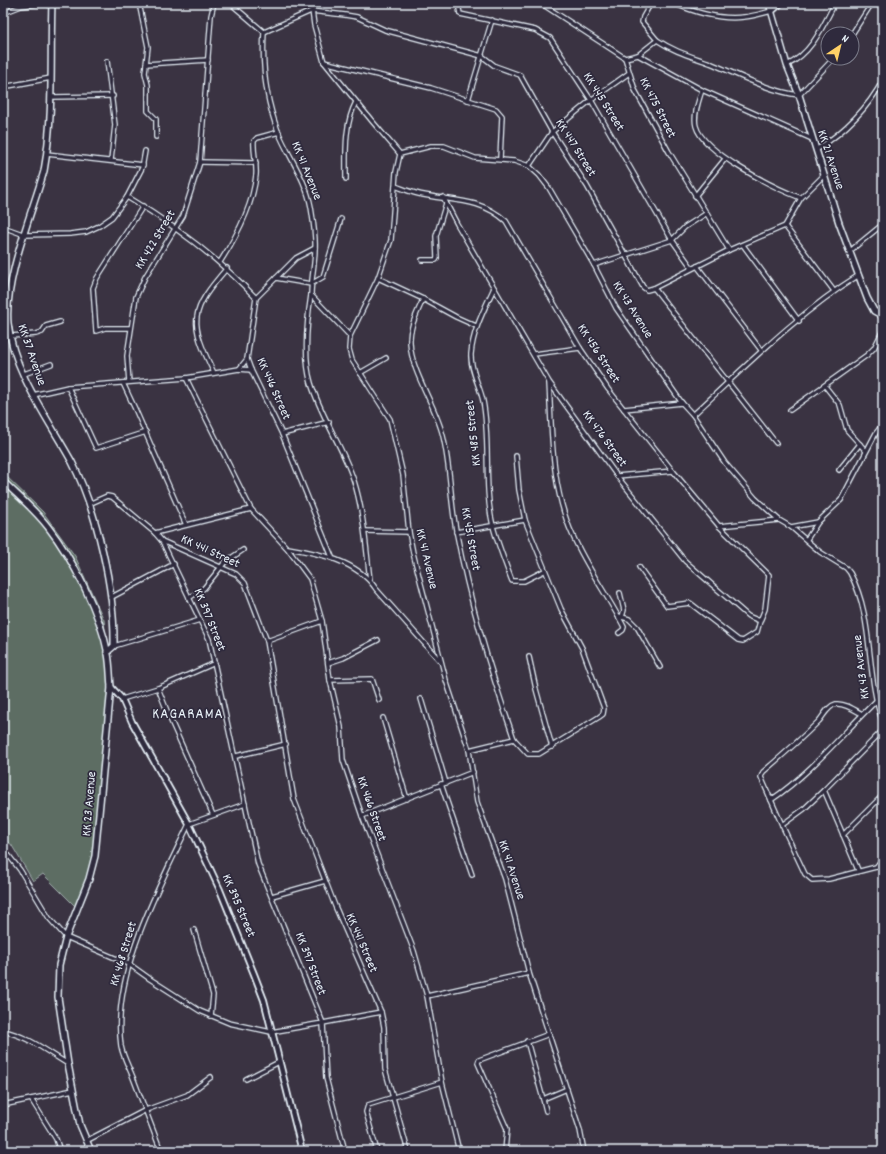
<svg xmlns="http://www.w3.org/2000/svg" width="886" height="1154" viewBox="0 0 886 1154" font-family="Dekko,sans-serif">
	<rect width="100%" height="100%" fill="#3a3342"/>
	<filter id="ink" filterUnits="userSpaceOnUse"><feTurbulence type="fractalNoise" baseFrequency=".025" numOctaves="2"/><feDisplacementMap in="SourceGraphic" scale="8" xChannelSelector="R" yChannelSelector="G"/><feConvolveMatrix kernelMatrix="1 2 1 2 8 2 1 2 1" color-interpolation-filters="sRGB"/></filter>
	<g filter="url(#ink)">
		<polygon fill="#5d6d64" stroke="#a2afae" points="3,473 43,512 75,556 104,620 110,686 93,860 76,907 43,874 33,881 11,844 3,840"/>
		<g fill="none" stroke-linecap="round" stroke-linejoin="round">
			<defs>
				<g id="minor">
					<polyline points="139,3 148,47 145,73 148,85 148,111 156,119 156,137"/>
					<path d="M 230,3 L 264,32 C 262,64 266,100 278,131 C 288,156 306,179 311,207 C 313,220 316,236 315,249 C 315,264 311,279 311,295 L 350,336 L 349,349 L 352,360 L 390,419 L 403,475 L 409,532 L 413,553 L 446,680 L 469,750 L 477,802 L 505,879 L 529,973 L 580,1130 L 584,1151"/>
					<polyline points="311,3 314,25 324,62 372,121 400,154"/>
					<polyline points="458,3 460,14 535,30 550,38 591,100 672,240 692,268"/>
					<path d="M 673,3 C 694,12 722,20 744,17 C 754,16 763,13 772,11"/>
					<polyline points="542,4 625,58 635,90 669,152 729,250"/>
					<polyline points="3,13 21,6 44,3"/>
					<polyline points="264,32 311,11 345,15 357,17 385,30 482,56 495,66 520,75 552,132 587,186 643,287 647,290 654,288 776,443"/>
					<polyline points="852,34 872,3"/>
					<path d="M 657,40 C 675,52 691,56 710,63 C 739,75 768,91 799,95 L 834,58"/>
					<polyline points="638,55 702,90 812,139"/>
					<polyline points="625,58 638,55 657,40 642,22 643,17 651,3"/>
					<polyline points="107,61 115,125 111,160"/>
					<polyline points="324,62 431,88 496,109 502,116 500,159"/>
					<polyline points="146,64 208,60"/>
					<path d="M 787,65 C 812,53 823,26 835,3"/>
					<polyline points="3,87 51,78"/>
					<path d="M 702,90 C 699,100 693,115 696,126 C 703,153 775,188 801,198"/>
					<polyline points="51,97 113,96"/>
					<polyline points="468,100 492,20"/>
					<path d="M 816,150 C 844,132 867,110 883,80"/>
					<polyline points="47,154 143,165"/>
					<polyline points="200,162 256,163"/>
					<polyline points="529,166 552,132 591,100 629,73"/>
					<path d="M 346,179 C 346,153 344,125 356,102"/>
					<path d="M 395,186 C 401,188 408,191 415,193 C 448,202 478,196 506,221 L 580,348 L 608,389 L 673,471 L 719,526 L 769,575 L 765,609 L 760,621 L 748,616 L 685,561 L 617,476 L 549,382 L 457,224 L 443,197"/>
					<polyline points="695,196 725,159"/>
					<polyline points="127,197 142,168 145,151"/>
					<polyline points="785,226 834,291"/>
					<path d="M 3,227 L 25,235 L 70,234 L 86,232 L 99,226 L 112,217 L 127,197 C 176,226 217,257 256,298"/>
					<polyline points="743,245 799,321"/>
					<polyline points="315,248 296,258 256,298 247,359 251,370 282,434 332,557"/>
					<polyline points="850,251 883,224"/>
					<polyline points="422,260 436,260 437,258 436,236 446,203"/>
					<path d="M 220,262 C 237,236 253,206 256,175 C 257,163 253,152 254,141 L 257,138 L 279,132"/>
					<polyline points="594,265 672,240 685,227 707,213"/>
					<polyline points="697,266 761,350"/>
					<polyline points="276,278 311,284 323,277 341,219"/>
					<polyline points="378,278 423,299 456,317 476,326"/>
					<path d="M 494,288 C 484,310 473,330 471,354 C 470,370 480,386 483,401 C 491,442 483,485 493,526 C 497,542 506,565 512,581 L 524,581 L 544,571"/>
					<polyline points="654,288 729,250 785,226 801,198 824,175"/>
					<path d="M 311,295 C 307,321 303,357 311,383 C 321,417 343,447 354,481 C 364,513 366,547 370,580"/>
					<path d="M 423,299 C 418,312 409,327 410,342 C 411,373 436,405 443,436 C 451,469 450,502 457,535 C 470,603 491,673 514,739 L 469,750"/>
					<polyline points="131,328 105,328 96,331 93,288 97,278 143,206"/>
					<polyline points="11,336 36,334 42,332 46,326 60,322"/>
					<path d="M 350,336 L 378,278 L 391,240 L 396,172 L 400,154 L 431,146 L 444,146 L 475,158 L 514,161 L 529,166 L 539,175 L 549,188 L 594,265 L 616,308 L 682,403 L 693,415 L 725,463 L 755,498 L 779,520 L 791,527 L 820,552 L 846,568 L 850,573 C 875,620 865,674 883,723"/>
					<polyline points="534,354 580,348"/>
					<polyline points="239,369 247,359"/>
					<path d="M 214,373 C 189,321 189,312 227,268"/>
					<polyline points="360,373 386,358"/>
					<polyline points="24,374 51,364"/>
					<polyline points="186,378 251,509 287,548 310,579 322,621 330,680 341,727 343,760 362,816 414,951 427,996 442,1082 368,1105 366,1112 377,1151"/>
					<polyline points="129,382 127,356 136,297 145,277 183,216 200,162 211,16 214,3"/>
					<polyline points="123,383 136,411 186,525"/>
					<path d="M 549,383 C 552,434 551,488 573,536 C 587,568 608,596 624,627 L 623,630 L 619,633"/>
					<polyline points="825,386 840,405 847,430 866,451"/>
					<polyline points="68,387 96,448 146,432"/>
					<polyline points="33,395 68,387 186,378 239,369 251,370"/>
					<polyline points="624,409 682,403"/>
					<polyline points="790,410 867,355 874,348 883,330"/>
					<path d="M 693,415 C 746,366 798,313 859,275"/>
					<polyline points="282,434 329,422"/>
					<polyline points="839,470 860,444"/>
					<polyline points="617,476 673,471"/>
					<polyline points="89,504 107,496 112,497 155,533 162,541 236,574 245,583 267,641 294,799 335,906 381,1012 384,1027 385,1069 408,1151"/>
					<polyline points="719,526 779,520"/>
					<polyline points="791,527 818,522"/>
					<polyline points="365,531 409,532"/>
					<polyline points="456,532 525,520"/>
					<polyline points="155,533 251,509"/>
					<polyline points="807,539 818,522 841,500 876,433 883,424"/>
					<path d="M 288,548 C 318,553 358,561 376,589 L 441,662"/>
					<polyline points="639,567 667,606 690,603 738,640 743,641 757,632 760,621"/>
					<polyline points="620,593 624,610 622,617"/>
					<polyline points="110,598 174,564"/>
					<polyline points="189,598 204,588 225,562 243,550"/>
					<polyline points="618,616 629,619 637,627 660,667"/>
					<polyline points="267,641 322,621"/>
					<polyline points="114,646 200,620"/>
					<polyline points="529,657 536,689 552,747"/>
					<polyline points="328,663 343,658 378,640"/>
					<polyline points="330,680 372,679 379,700"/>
					<polyline points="158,688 171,721 213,815"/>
					<polyline points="122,699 158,688 215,663"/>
					<polyline points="421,699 446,783"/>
					<path d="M 862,714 C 855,710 845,703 836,704 C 828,706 824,715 819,721 C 801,739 783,755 763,772 L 761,777 L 771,800 C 811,773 842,734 876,701"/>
					<polyline points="383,718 407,799"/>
					<polyline points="514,739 528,754 539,754 599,717 603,714 604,708 582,648 561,609 525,520 519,490 516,456"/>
					<polyline points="236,756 286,744"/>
					<polyline points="441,784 472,875"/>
					<polyline points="824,790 804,809 782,825 805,874 812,880 829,879 876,867 883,858"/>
					<polyline points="771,800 782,825"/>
					<polyline points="362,816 473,772"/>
					<polyline points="843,835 883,795"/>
					<polyline points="3,848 20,870 49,918 66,937 129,964 150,979 200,1011 229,1023 271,1032 323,1023 258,864 209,639 162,541"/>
					<polyline points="858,870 824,790 883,730"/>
					<polyline points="272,896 325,881"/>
					<polyline points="194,930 213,995 211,1016"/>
					<polyline points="427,996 529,973"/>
					<path d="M 3,1031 C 28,1036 46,1051 68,1064"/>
					<polyline points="527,1041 543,1099"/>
					<polyline points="246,1079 279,1062"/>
					<polyline points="442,1082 459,1151"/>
					<polyline points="31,1099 56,1139 60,1151"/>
					<polyline points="3,1105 73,1090"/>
					<polyline points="546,1111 543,1099 567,1089"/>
					<polyline points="86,1141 146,1110 187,1095 211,1077"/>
					<path d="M 161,1151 C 152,1127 143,1104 134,1080 C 130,1069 123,1057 121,1046 C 111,975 159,887 189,824 L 245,804"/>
					<polyline points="345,1151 326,1078 323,1023 381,1012"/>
					<polyline points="505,1151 507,1129 478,1063 479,1060 549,1034"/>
				</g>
				<g id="tertiary">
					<polyline points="772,11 781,3"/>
					<polyline points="111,687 122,699 132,722 189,824 220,890 254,974 264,1000 302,1151"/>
				</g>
				<g id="secondary">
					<path d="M 52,3 C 50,59 54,115 44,171 C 32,213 4,280 8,323 C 13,372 49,420 72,462 C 97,511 115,591 114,646 L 107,652"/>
					<polyline points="769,3 787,65 799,95 839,223 867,298 874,311 883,316"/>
					<path d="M 3,481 C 18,496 35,510 48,527 C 73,559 100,613 108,654 C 110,664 110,676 111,687 L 95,856 L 89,879 L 66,937 L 59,965 L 58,997 L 68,1064 L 80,1125 L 91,1151"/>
				</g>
			</defs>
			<use href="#minor" stroke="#e8f1f8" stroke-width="6"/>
			<use href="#tertiary" stroke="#e8f1f8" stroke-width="8"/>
			<use href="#secondary" stroke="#e8f1f8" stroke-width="8"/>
			<use href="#minor" stroke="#2f2a3d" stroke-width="3.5"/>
			<use href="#tertiary" stroke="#2f2a3d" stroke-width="4.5"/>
			<use href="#secondary" stroke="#2f2a3d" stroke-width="5"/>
		</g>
	</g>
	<g text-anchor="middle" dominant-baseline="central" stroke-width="3.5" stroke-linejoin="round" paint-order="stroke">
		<g font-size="13" fill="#e8f1f8" stroke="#2f2a3d">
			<text transform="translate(603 102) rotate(58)">KK 445 Street</text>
			<text transform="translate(657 108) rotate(63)">KK 475 Street</text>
			<text transform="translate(575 148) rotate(58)">KK 447 Street</text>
			<text transform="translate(830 160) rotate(72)">KK 21 Avenue</text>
			<text transform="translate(306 171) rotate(68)">KK 41 Avenue</text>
			<text transform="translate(156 240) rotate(-59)">KK 422 Street</text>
			<text transform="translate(632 310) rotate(58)">KK 43 Avenue</text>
			<text transform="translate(598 354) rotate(57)">KK 456 Street</text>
			<text transform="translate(31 355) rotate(71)">KK 37 Avenue</text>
			<text transform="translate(273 389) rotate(66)">KK 446 Street</text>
			<text transform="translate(474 433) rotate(-96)">KK 485 Street</text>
			<text transform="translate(604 439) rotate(54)">KK 476 Street</text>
			<text transform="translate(470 539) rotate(80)">KK 451 Street</text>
			<text transform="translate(210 552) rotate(25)">KK 441 Street</text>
			<text transform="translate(426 559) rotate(77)">KK 41 Avenue</text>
			<text transform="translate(209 620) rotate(68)">KK 397 Street</text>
			<text transform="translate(862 667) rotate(-97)">KK 43 Avenue</text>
			<text transform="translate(90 804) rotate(-85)">KK 23 Avenue</text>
			<text transform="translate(371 809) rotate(71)">KK 466 Street</text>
			<text transform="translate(511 870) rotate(72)">KK 41 Avenue</text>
			<text transform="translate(238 906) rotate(67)">KK 395 Street</text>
			<text transform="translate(361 943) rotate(67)">KK 441 Street</text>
			<text transform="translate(124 954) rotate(-73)">KK 468 Street</text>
			<text transform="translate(310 964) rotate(69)">KK 397 Street</text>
		</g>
		<g font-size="15" letter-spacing="1" fill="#e8f1f8" stroke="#2f2a3d">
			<text x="188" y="715">KAGARAMA</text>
		</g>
	</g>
	<rect width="886" height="1154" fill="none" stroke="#2f2a3d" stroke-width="16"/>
	<rect x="8" y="8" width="870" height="1138" fill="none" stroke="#e8f1f8" stroke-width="1.5" filter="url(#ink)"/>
	<g transform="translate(840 46) rotate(35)"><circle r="19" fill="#2f2a3d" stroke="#797a88"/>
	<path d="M0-3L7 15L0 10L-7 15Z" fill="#ffd166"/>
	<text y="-6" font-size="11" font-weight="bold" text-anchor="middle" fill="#e8f1f8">N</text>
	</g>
</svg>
